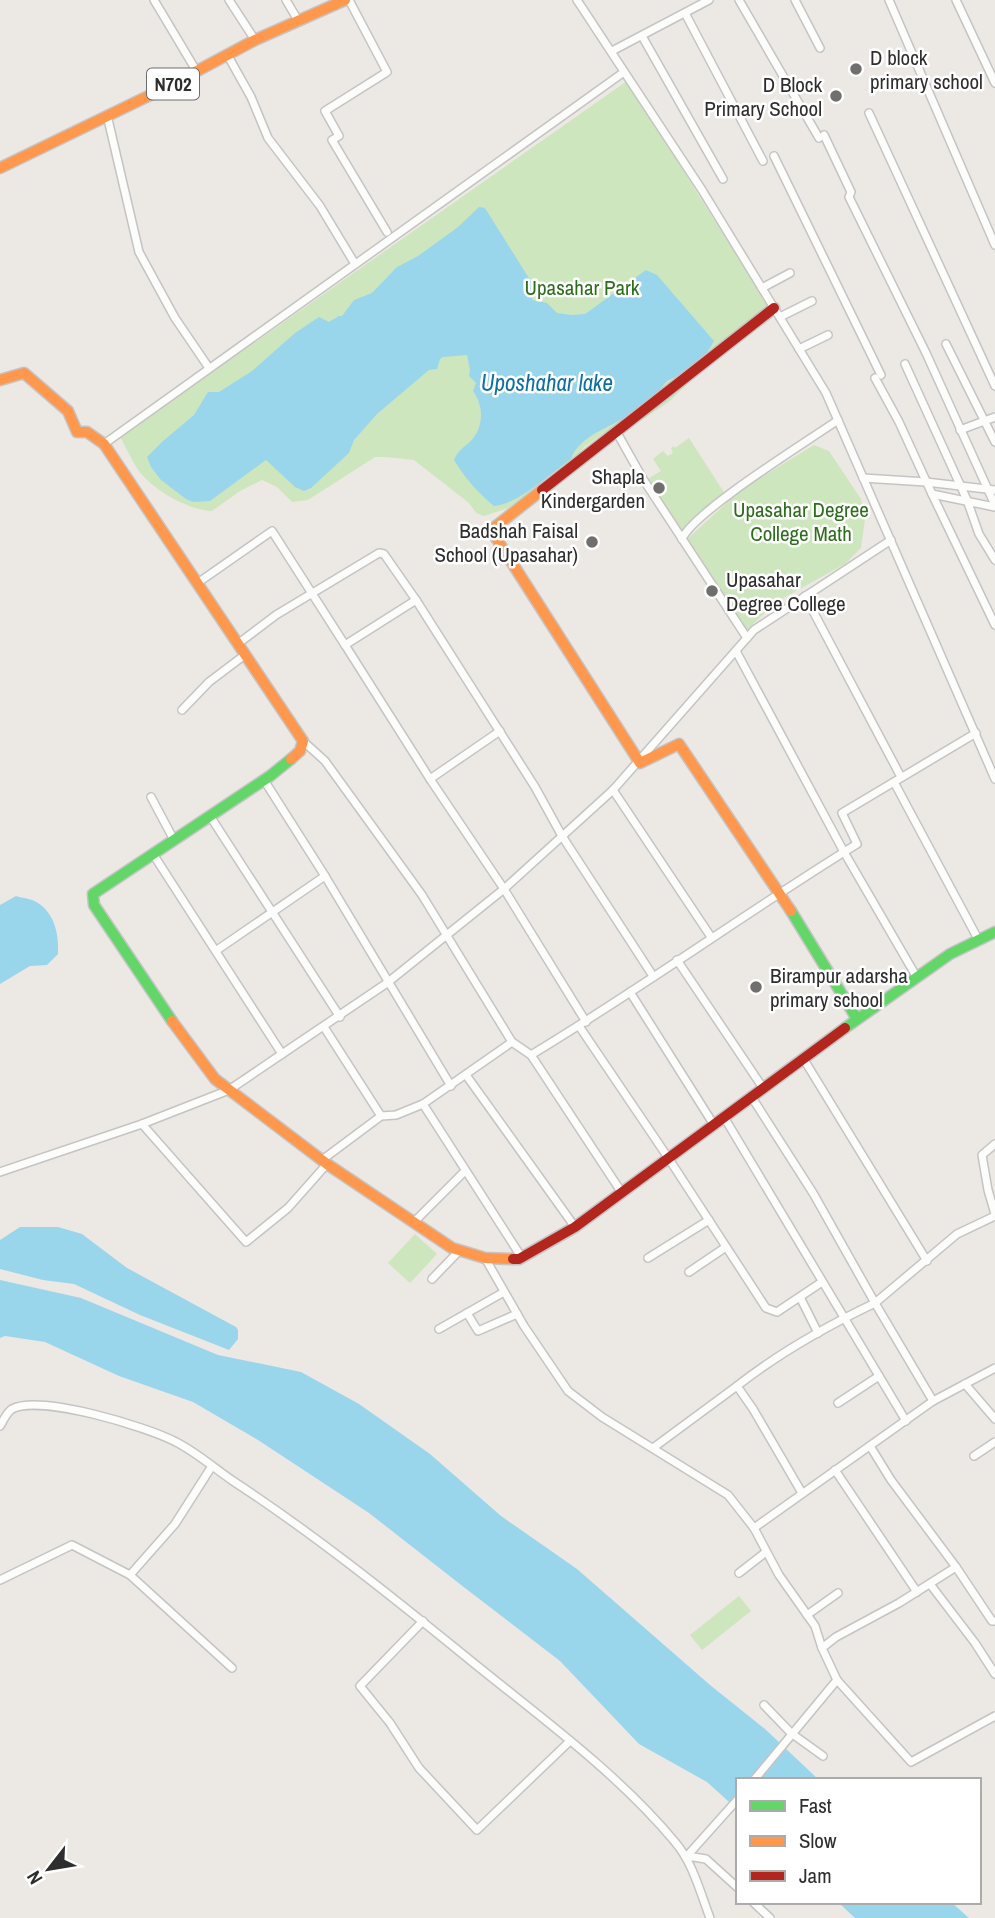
<svg xmlns="http://www.w3.org/2000/svg" width="995" height="1918" viewBox="0 0 995 1918" font-family="'Archivo Narrow',sans-serif">
	<rect width="100%" height="100%" fill="#ece8e4"/>
	<g fill="#cee6be">
		<path d="M 627,81 L 772,312 L 698,373 L 670,401 L 639,422 L 604,433 L 584,447 L 574,460 L 546,478 L 537,489 L 508,508 L 484,516 L 476,513 L 469,503 L 414,460 L 385,457 L 375,457 L 308,500 L 292,502 L 277,487 L 262,480 L 240,491 L 212,511 C 189,510 159,493 143,476 C 134,466 127,449 120,437 Z"/>
		<polygon points="689,438 725,494 681,531 646,480 661,471 653,459 663,451 668,456 673,453 671,448 674,446 675,448"/>
		<polygon points="814,445 829,451 861,499 865,519 861,548 845,564 776,602 746,631 686,540 742,489"/>
		<polygon points="415,1234 437,1254 410,1283 388,1263"/>
		<polygon points="739,1596 751,1611 702,1650 690,1635"/>
	</g>
	<g fill="#99d6ec">
		<path d="M 479,207 L 485,208 L 537,291 L 533,295 L 532,300 L 547,303 L 557,313 L 572,315 L 585,314 L 646,270 L 657,275 L 714,341 C 706,355 699,367 682,371 C 678,379 671,377 665,383 C 655,397 643,406 628,416 C 610,427 579,436 571,459 C 551,473 519,504 494,506 C 478,493 465,478 454,460 C 459,447 470,445 476,434 C 484,420 482,403 473,391 L 476,383 L 469,376 L 470,370 L 467,355 L 443,357 L 440,359 L 437,369 L 429,370 L 377,414 L 354,440 L 349,453 L 311,488 L 304,491 L 295,487 L 266,460 L 210,501 L 193,502 L 186,499 L 161,480 L 151,467 L 147,457 L 163,441 L 194,415 L 208,392 L 219,392 L 252,371 L 295,333 L 319,317 L 329,322 L 339,316 L 342,316 L 354,300 L 372,293 L 397,267 L 418,256 L 458,227 Z"/>
		<path d="M 16,896 C 22,898 33,899 38,903 C 55,914 59,935 58,954 L 47,965 L 30,966 L 0,984 L 0,905 Z"/>
		<polygon points="20,1227 58,1227 82,1234 127,1268 236,1327 238,1330 238,1339 229,1350 140,1315 74,1284 43,1280 0,1269 0,1240"/>
		<polygon points="0,1280 81,1298 218,1355 301,1372 359,1404 430,1454 501,1516 577,1569 710,1685 765,1729 819,1780 738,1780 738,1810 707,1782 639,1744 560,1661 465,1588 369,1513 258,1440 193,1402 119,1376 45,1342 5,1336 0,1338"/>
		<polygon points="838,1902 951,1902 969,1918 855,1918"/>
	</g>
	<g fill="none" stroke-linecap="round" stroke-linejoin="round">
		<defs>
			<g id="street">
				<polyline points="154,0 197,72"/>
				<polyline points="229,0 255,40"/>
				<polyline points="286,0 299,22"/>
				<polyline points="349,0 387,72 325,111 339,136 332,140 387,232"/>
				<polyline points="577,0 702,190 826,393 995,779"/>
				<polyline points="739,0 819,138"/>
				<polyline points="795,0 820,48"/>
				<polyline points="889,0 995,245"/>
				<polyline points="956,0 995,83"/>
				<polyline points="685,13 763,161"/>
				<polyline points="642,36 723,179"/>
				<polyline points="612,51 709,0"/>
				<polyline points="228,56 251,97 268,138 320,206 355,264"/>
				<polyline points="869,113 995,386"/>
				<polyline points="107,115 139,252 175,318 209,368"/>
				<polyline points="824,135 851,192 849,197 926,353 995,505"/>
				<polyline points="774,156 881,375"/>
				<polyline points="762,288 790,273"/>
				<polyline points="780,317 812,301"/>
				<polyline points="946,344 995,442"/>
				<polyline points="799,349 828,335"/>
				<polyline points="905,364 967,500 979,534 995,560"/>
				<polyline points="875,378 899,422 932,494 995,507"/>
				<polyline points="960,430 995,417"/>
				<polyline points="616,431 643,479 747,638"/>
				<polyline points="104,444 624,72"/>
				<polyline points="863,478 926,482 995,490"/>
				<polyline points="932,494 995,625"/>
				<path d="M 682,539 C 693,512 808,441 838,420"/>
				<polyline points="199,582 272,531 345,645"/>
				<polyline points="805,596 901,777"/>
				<polyline points="239,643 276,615 379,553 384,554 416,600"/>
				<polyline points="736,651 844,852 916,976"/>
				<polyline points="182,710 209,682 246,654"/>
				<polyline points="500,731 430,779 504,889 586,1022"/>
				<polyline points="303,741 325,761 422,895 512,1042"/>
				<polyline points="430,779 345,645 416,600 535,787 562,836 653,976"/>
				<polyline points="264,780 325,876 451,1086"/>
				<polyline points="894,782 978,939"/>
				<polyline points="613,790 711,937"/>
				<polyline points="151,797 174,840"/>
				<polyline points="210,816 340,1017"/>
				<polyline points="217,950 325,876"/>
				<polyline points="677,960 763,1088"/>
				<polyline points="630,992 714,1125"/>
				<polyline points="579,1026 669,1159 766,1308 777,1312 822,1282"/>
				<polyline points="324,1027 381,1116"/>
				<polyline points="282,1054 387,983 504,889 613,790 754,630 891,540"/>
				<polyline points="531,1055 622,1193"/>
				<polyline points="803,1058 927,1261"/>
				<polyline points="466,1075 575,1227"/>
				<polyline points="751,1096 813,1193 875,1303 957,1234 995,1216"/>
				<polyline points="423,1104 522,1258"/>
				<polyline points="724,1117 906,1421"/>
				<polyline points="142,1124 246,1242 288,1208 327,1164"/>
				<polyline points="995,1144 982,1155 988,1190 995,1214"/>
				<path d="M 322,1160 L 381,1116 L 396,1115 L 423,1104 L 512,1042 L 531,1055 C 642,988 747,912 857,844 L 842,813 L 976,733"/>
				<polyline points="0,1172 142,1124 229,1090 282,1054 153,854"/>
				<polyline points="414,1222 465,1171"/>
				<polyline points="485,1258 524,1326 568,1391 602,1417 728,1495 754,1528 779,1575 815,1626 822,1648"/>
				<polyline points="648,1258 709,1220"/>
				<polyline points="689,1272 726,1247"/>
				<polyline points="432,1279 460,1250"/>
				<polyline points="800,1297 818,1333"/>
				<polyline points="467,1313 478,1331 517,1314"/>
				<polyline points="439,1329 504,1292"/>
				<polyline points="965,1384 995,1419"/>
				<polyline points="838,1403 879,1376"/>
				<path d="M 0,1426 C 3,1421 7,1412 12,1409 C 40,1394 148,1427 176,1442 C 196,1452 214,1468 233,1481 C 314,1534 390,1595 465,1656 C 537,1715 615,1770 675,1842 C 693,1863 700,1892 710,1918"/>
				<polyline points="653,1448 737,1386"/>
				<polyline points="974,1456 995,1442"/>
				<polyline points="835,1470 917,1592"/>
				<path d="M 802,1493 L 753,1409 L 737,1386 C 779,1353 827,1326 875,1303 L 933,1401"/>
				<polyline points="754,1528 933,1401 995,1368"/>
				<polyline points="956,1567 992,1621 995,1621"/>
				<polyline points="739,1573 766,1552"/>
				<polyline points="130,1575 175,1524 212,1466"/>
				<polyline points="0,1580 72,1545 130,1575 232,1668"/>
				<polyline points="930,1584 975,1643 995,1674"/>
				<polyline points="807,1615 838,1593"/>
				<polyline points="423,1621 360,1686 390,1723 419,1768 477,1830 570,1741"/>
				<polyline points="837,1680 911,1762 995,1716"/>
				<polyline points="764,1705 791,1733 823,1756"/>
				<polyline points="754,1780 837,1680 822,1648 836,1637 899,1603 956,1567 891,1480 870,1446"/>
				<polyline points="687,1856 738,1799"/>
				<polyline points="687,1856 706,1859 738,1888"/>
				<polyline points="753,1902 770,1918"/>
			</g>
			<g id="fast">
				<polyline points="791,911 857,1019"/>
				<polyline points="172,1021 94,905 93,894 270,776 291,759"/>
				<polyline points="845,1028 950,954 995,932"/>
			</g>
			<g id="slow">
				<polyline points="0,168 169,86 255,40 345,0"/>
				<polyline points="0,380 24,373 68,411 77,432 87,432 104,444 303,741 300,751 291,759"/>
				<polyline points="542,490 491,530 640,763 679,744 791,911"/>
				<polyline points="172,1021 215,1079 327,1164 452,1248 485,1258 513,1259"/>
			</g>
			<g id="jam">
				<polyline points="542,490 774,308"/>
				<polyline points="513,1259 519,1259 575,1227 845,1028"/>
			</g>
		</defs>
		<use href="#street" stroke="#c5c4c5" stroke-width="10"/>
		<use href="#fast" stroke="#c5c4c5" stroke-width="13"/>
		<use href="#slow" stroke="#c5c4c5" stroke-width="13"/>
		<use href="#jam" stroke="#c5c4c5" stroke-width="13"/>
		<use href="#street" stroke="#fcfcfb" stroke-width="7"/>
		<use href="#fast" stroke="#63d668" stroke-width="10"/>
		<use href="#slow" stroke="#ff974d" stroke-width="10"/>
		<use href="#jam" stroke="#b3261e" stroke-width="10"/>
	</g>
	<g fill="#706f6e" stroke="#fff" stroke-width="2.5">
		<circle cx="856" cy="69" r="7"/>
		<circle cx="836" cy="96" r="7"/>
		<circle cx="659" cy="488" r="7"/>
		<circle cx="592" cy="542" r="7"/>
		<circle cx="712" cy="591" r="7"/>
		<circle cx="756" cy="987" r="7"/>
	</g>
	<g text-anchor="middle" dominant-baseline="central" stroke-width="5" stroke-linejoin="round" paint-order="stroke">
		<rect fill="#fff" stroke="#6d6d6d" stroke-width="2" x="147" y="68.5" width="52" height="31" rx="5"/>
		<g font-size="19" font-weight="bold" fill="#2e2e2e">
			<text x="173" y="84">N702</text>
		</g>
		<g font-size="21" fill="#2e2e2e" stroke="#fff" text-anchor="start">
			<text x="870" y="57">D block<tspan x="870" dy="24">primary school</tspan></text>
			<text x="822" y="84" text-anchor="end">D Block<tspan x="822" dy="24">Primary School</tspan></text>
			<text x="645" y="476" text-anchor="end">Shapla<tspan x="645" dy="24">Kindergarden</tspan></text>
			<text x="578" y="530" text-anchor="end">Badshah Faisal<tspan x="578" dy="24">School (Upasahar)</tspan></text>
			<text x="726" y="579">Upasahar<tspan x="726" dy="24">Degree College</tspan></text>
			<text x="770" y="975">Birampur adarsha<tspan x="770" dy="24">primary school</tspan></text>
		</g>
		<g font-size="21" fill="#2c6e1b" stroke="#fff">
			<text x="582" y="287">Upasahar Park</text>
			<text x="801" y="509">Upasahar Degree<tspan x="801" dy="24">College Math</tspan></text>
		</g>
		<g font-size="23" font-style="italic" fill="#0d6fa3" stroke="#fff">
			<text x="547" y="382">Uposhahar lake</text>
		</g>
	</g>
	<rect x="736" y="1778" width="245" height="126" fill="#ffffff" stroke="#ababab" stroke-width="2"/>
	<rect x="750" y="1801" width="35" height="10" fill="#63d668" stroke="#ababab" stroke-width="2"/>
	<text x="799" y="1813" font-size="21" fill="#2e2e2e">Fast</text>
	<rect x="750" y="1836" width="35" height="10" fill="#ff974d" stroke="#ababab" stroke-width="2"/>
	<text x="799" y="1848" font-size="21" fill="#2e2e2e">Slow</text>
	<rect x="750" y="1871" width="35" height="10" fill="#b3261e" stroke="#ababab" stroke-width="2"/>
	<text x="799" y="1883" font-size="21" fill="#2e2e2e">Jam</text>
	<g transform="translate(49 1869) rotate(239)" stroke="#ffffff" stroke-width="5" paint-order="stroke">
	<path d="M0-5L12 26L0 18L-12 26Z" fill="#2e2e2e"/>
	<text y="-10" font-size="19" font-weight="bold" text-anchor="middle" fill="#2e2e2e">N</text>
	</g>
</svg>
